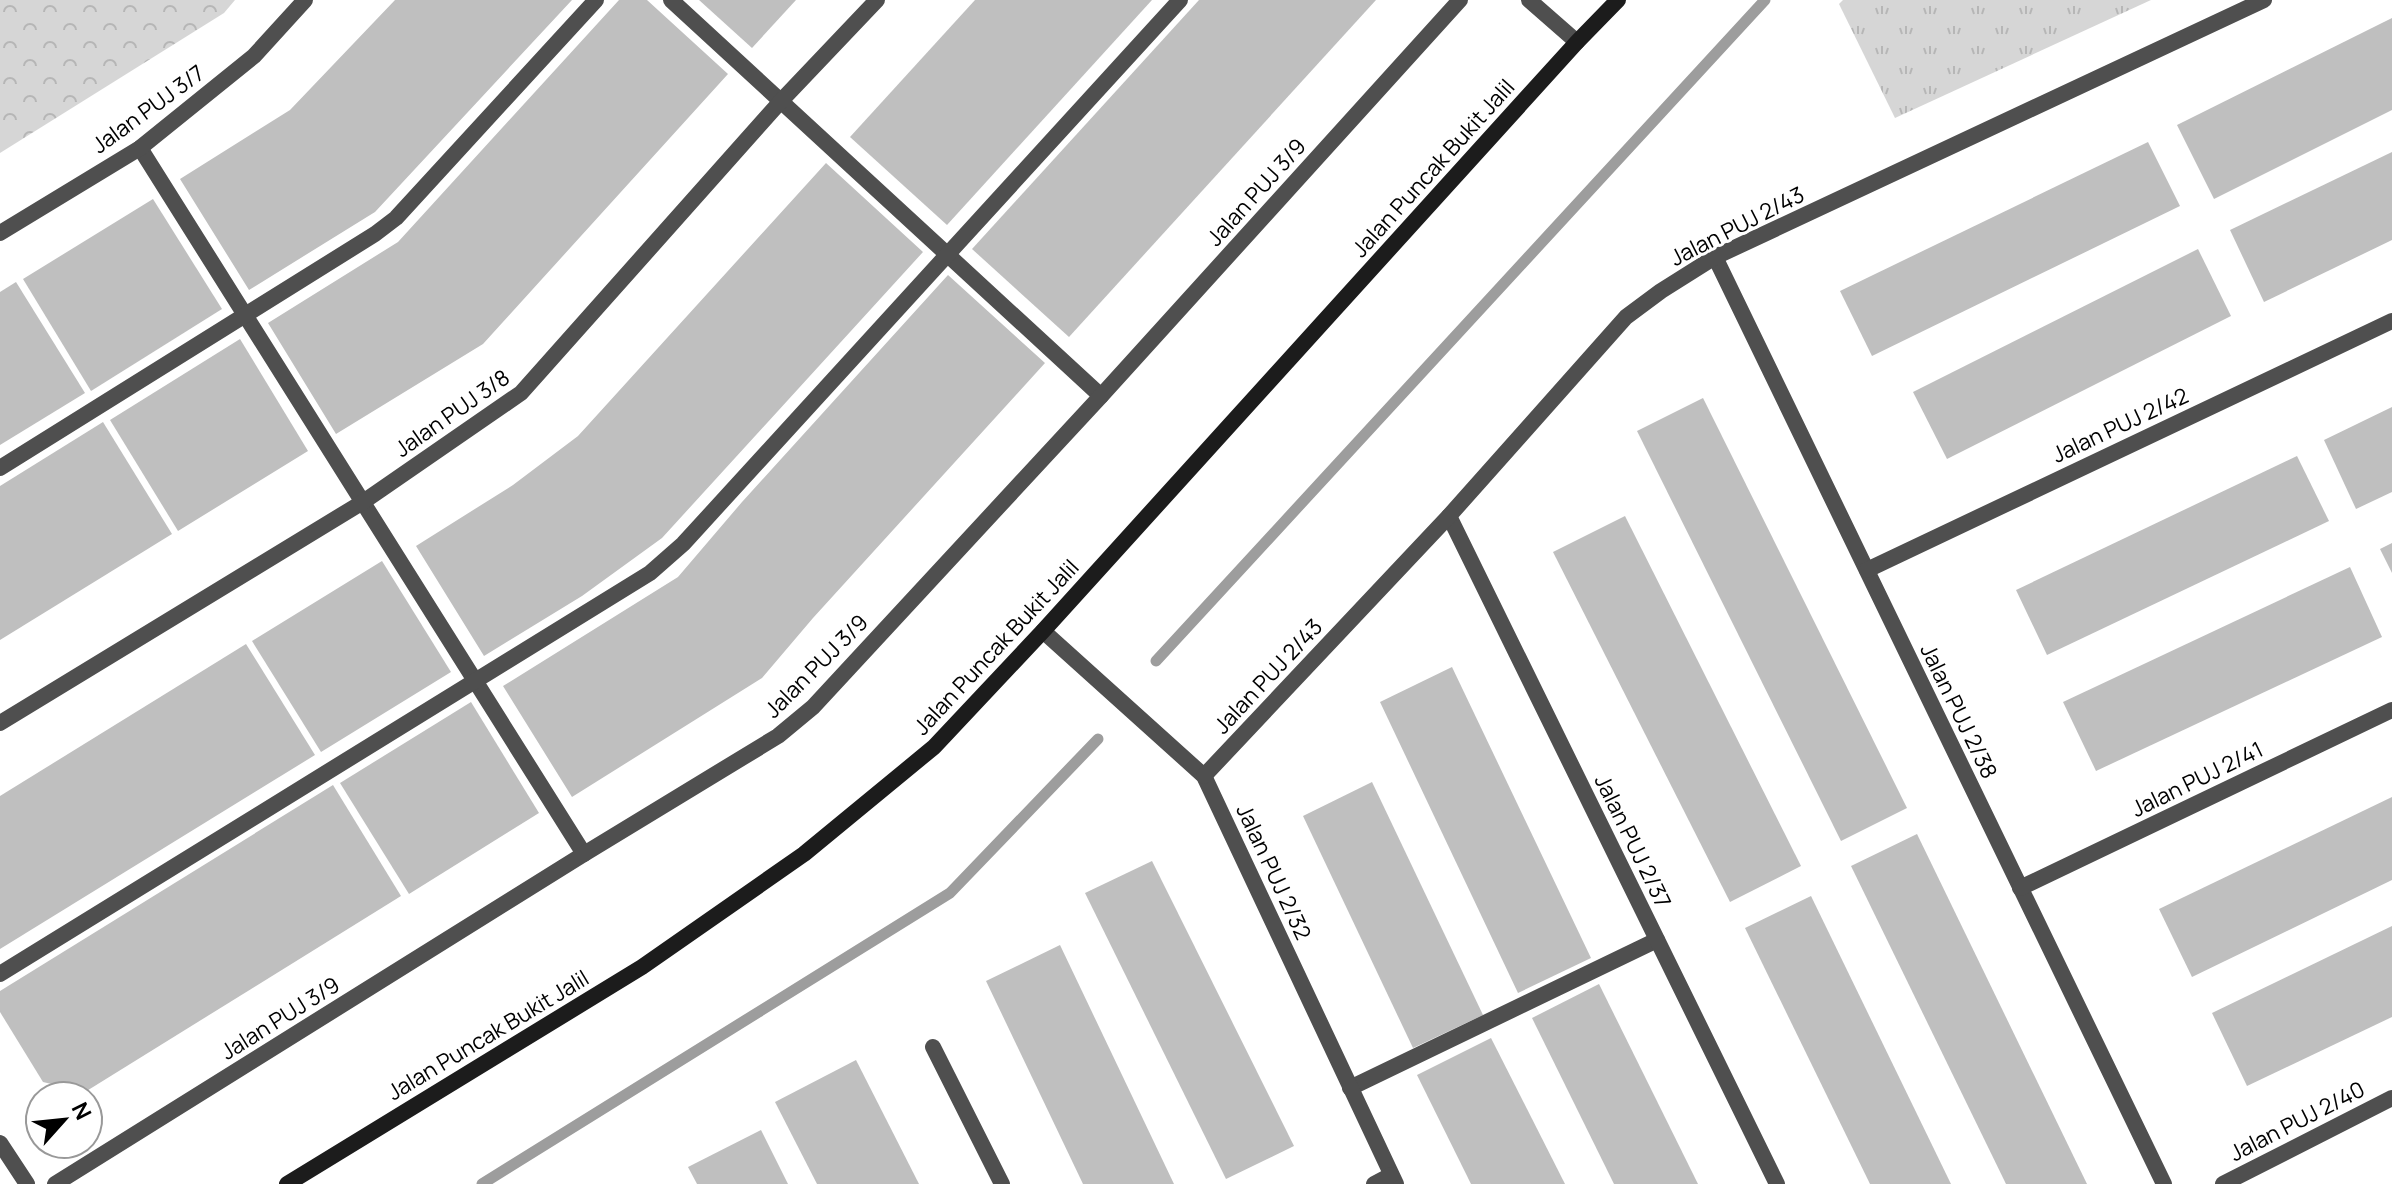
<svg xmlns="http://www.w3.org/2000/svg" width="2392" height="1184" viewBox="0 0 2392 1184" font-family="Manrope,sans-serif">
	<defs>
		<pattern id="grass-tufts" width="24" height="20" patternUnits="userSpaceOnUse" patternTransform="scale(2)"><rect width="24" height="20" fill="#d6d6d6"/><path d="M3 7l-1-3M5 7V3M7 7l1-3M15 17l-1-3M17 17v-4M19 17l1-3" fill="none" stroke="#b6b6b6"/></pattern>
		<pattern id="forest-crowns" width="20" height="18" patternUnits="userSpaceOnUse" patternTransform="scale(2)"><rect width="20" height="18" fill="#d6d6d6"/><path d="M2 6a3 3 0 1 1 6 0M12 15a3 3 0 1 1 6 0" fill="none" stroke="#b6b6b6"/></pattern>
	</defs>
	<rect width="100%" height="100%" fill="#fff"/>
	<polygon fill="url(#grass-tufts)" points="1843,0 2151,0 1895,118 1839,4"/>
	<polygon fill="url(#forest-crowns)" points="0,0 235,0 224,13 0,153"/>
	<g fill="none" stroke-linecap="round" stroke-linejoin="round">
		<g stroke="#9d9d9d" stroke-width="11">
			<polyline points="1156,661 1765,0"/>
			<polyline points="482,1184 950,893 1098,739"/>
		</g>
	</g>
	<g fill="#bfbfbf">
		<polygon points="395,0 572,0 375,212 249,290 180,179 290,110"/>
		<polygon points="619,0 647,0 728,74 483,344 336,434 268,323 398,242"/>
		<polygon points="699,0 796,0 752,48"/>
		<polygon points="975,0 1152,0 947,225 850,137"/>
		<polygon points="1199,0 1376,0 1069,337 972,249"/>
		<polygon points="2392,18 2392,110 2214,199 2177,125"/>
		<polygon points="2148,142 2180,206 1872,356 1840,291"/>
		<polygon points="2392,152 2392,240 2264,302 2230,230"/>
		<polygon points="826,163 923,252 662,538 582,596 484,656 416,546 513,485 578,436"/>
		<polygon points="153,199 222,309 91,391 23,279"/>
		<polygon points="2198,249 2231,316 1947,459 1913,392"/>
		<polygon points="948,275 1045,363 813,618 762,678 572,797 503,686 678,577 742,502"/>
		<polygon points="16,282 85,393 0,445 0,292"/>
		<polygon points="240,339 308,451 178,531 110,420"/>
		<polygon points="1703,398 1907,808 1841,841 1637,431"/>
		<polygon points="2392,407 2392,492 2356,509 2324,440"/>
		<polygon points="103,422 172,534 0,640 0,486"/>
		<polygon points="2297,456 2329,521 2047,655 2016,590"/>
		<polygon points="1625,516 1801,866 1730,902 1553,552"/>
		<polygon points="2392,543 2392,573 2380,549"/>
		<polygon points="382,561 451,672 321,752 252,641"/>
		<polygon points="2350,567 2382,637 2096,771 2063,702"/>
		<polygon points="246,644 315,755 0,949 0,796"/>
		<polygon points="1452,667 1591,958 1518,993 1380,702"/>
		<polygon points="471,702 539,813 409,894 340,783"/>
		<polygon points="1372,782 1483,1015 1413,1048 1303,816"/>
		<polygon points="333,785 401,896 85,1092 43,1082 0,1012 0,991"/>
		<polygon points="2392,797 2392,880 2192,977 2159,909"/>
		<polygon points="1917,834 2087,1184 2006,1184 1851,866"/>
		<polygon points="1152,861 1294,1146 1226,1179 1085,893"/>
		<polygon points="1811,896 1951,1184 1870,1184 1745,928"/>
		<polygon points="2392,926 2392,1017 2247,1086 2212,1013"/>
		<polygon points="1060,945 1174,1184 1083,1184 986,981"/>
		<polygon points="1599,984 1698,1184 1614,1184 1532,1018"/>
		<polygon points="1491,1038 1565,1184 1471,1184 1417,1075"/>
		<polygon points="856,1060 919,1184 817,1184 775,1102"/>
		<polygon points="761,1130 788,1184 697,1184 688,1167"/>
	</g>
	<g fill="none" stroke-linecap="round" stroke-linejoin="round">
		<g stroke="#4f4f4f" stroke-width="16">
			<polyline points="671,0 1101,396"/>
			<polyline points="140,148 584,854"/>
			<polyline points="0,468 375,234 396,218 596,0"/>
			<polyline points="0,974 650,573 683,544 1180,0"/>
			<polyline points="1350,1088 1657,940"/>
		</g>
		<g stroke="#4f4f4f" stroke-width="16">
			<polyline points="1529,0 1577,42"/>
			<polyline points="0,233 140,148 254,56 305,0"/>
			<polyline points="1715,257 2164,1184"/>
			<polyline points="1449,516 1777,1184"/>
			<polyline points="1867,570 2392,321"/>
			<polyline points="1043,631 1204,776 1396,1184"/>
			<polyline points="0,723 363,502 521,393 781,101 877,0"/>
			<polyline points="1204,776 1449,516 1626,317 1661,291 1715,257 2264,0"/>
			<polyline points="2020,888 2392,710"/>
			<polyline points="933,1047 1002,1184"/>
			<polyline points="0,1143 27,1184"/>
			<polyline points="55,1184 584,854 778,736 813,707 1101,396 1460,0"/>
			<polyline points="1374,1184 1391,1175"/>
			<polyline points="2223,1184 2392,1098"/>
		</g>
		<polyline stroke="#1c1c1c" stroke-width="16" points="287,1184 642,967 804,854 934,747 1043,631 1577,42 1618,0"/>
	</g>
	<g text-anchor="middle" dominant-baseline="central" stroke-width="6" stroke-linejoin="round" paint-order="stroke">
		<g font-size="22" fill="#000" stroke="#fff">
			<text transform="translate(148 109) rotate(-36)">Jalan PUJ 3/7</text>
			<text transform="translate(1433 168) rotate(-48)">Jalan Puncak Bukit Jalil</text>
			<text transform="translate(1256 192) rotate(-48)">Jalan PUJ 3/9</text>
			<text transform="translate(1737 226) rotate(-27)">Jalan PUJ 2/43</text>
			<text transform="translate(452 413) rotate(-35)">Jalan PUJ 3/8</text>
			<text transform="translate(2120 425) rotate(-25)">Jalan PUJ 2/42</text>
			<text transform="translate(996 647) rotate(-47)">Jalan Puncak Bukit Jalil</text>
			<text transform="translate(816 666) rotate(-45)">Jalan PUJ 3/9</text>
			<text transform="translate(1268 676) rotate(-47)">Jalan PUJ 2/43</text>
			<text transform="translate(1959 711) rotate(64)">Jalan PUJ 2/38</text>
			<text transform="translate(2197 779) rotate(-26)">Jalan PUJ 2/41</text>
			<text transform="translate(1633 841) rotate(64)">Jalan PUJ 2/37</text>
			<text transform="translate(1274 872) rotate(65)">Jalan PUJ 2/32</text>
			<text transform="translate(280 1018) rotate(-32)">Jalan PUJ 3/9</text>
			<text transform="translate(488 1035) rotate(-31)">Jalan Puncak Bukit Jalil</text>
			<text transform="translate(2297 1121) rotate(-27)">Jalan PUJ 2/40</text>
		</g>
	</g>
	<g transform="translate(64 1120) rotate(63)"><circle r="38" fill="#ffffff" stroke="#999999" stroke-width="2"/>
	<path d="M0-6L14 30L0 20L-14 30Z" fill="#000000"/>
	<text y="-12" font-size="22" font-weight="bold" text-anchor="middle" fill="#000000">N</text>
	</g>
</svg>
